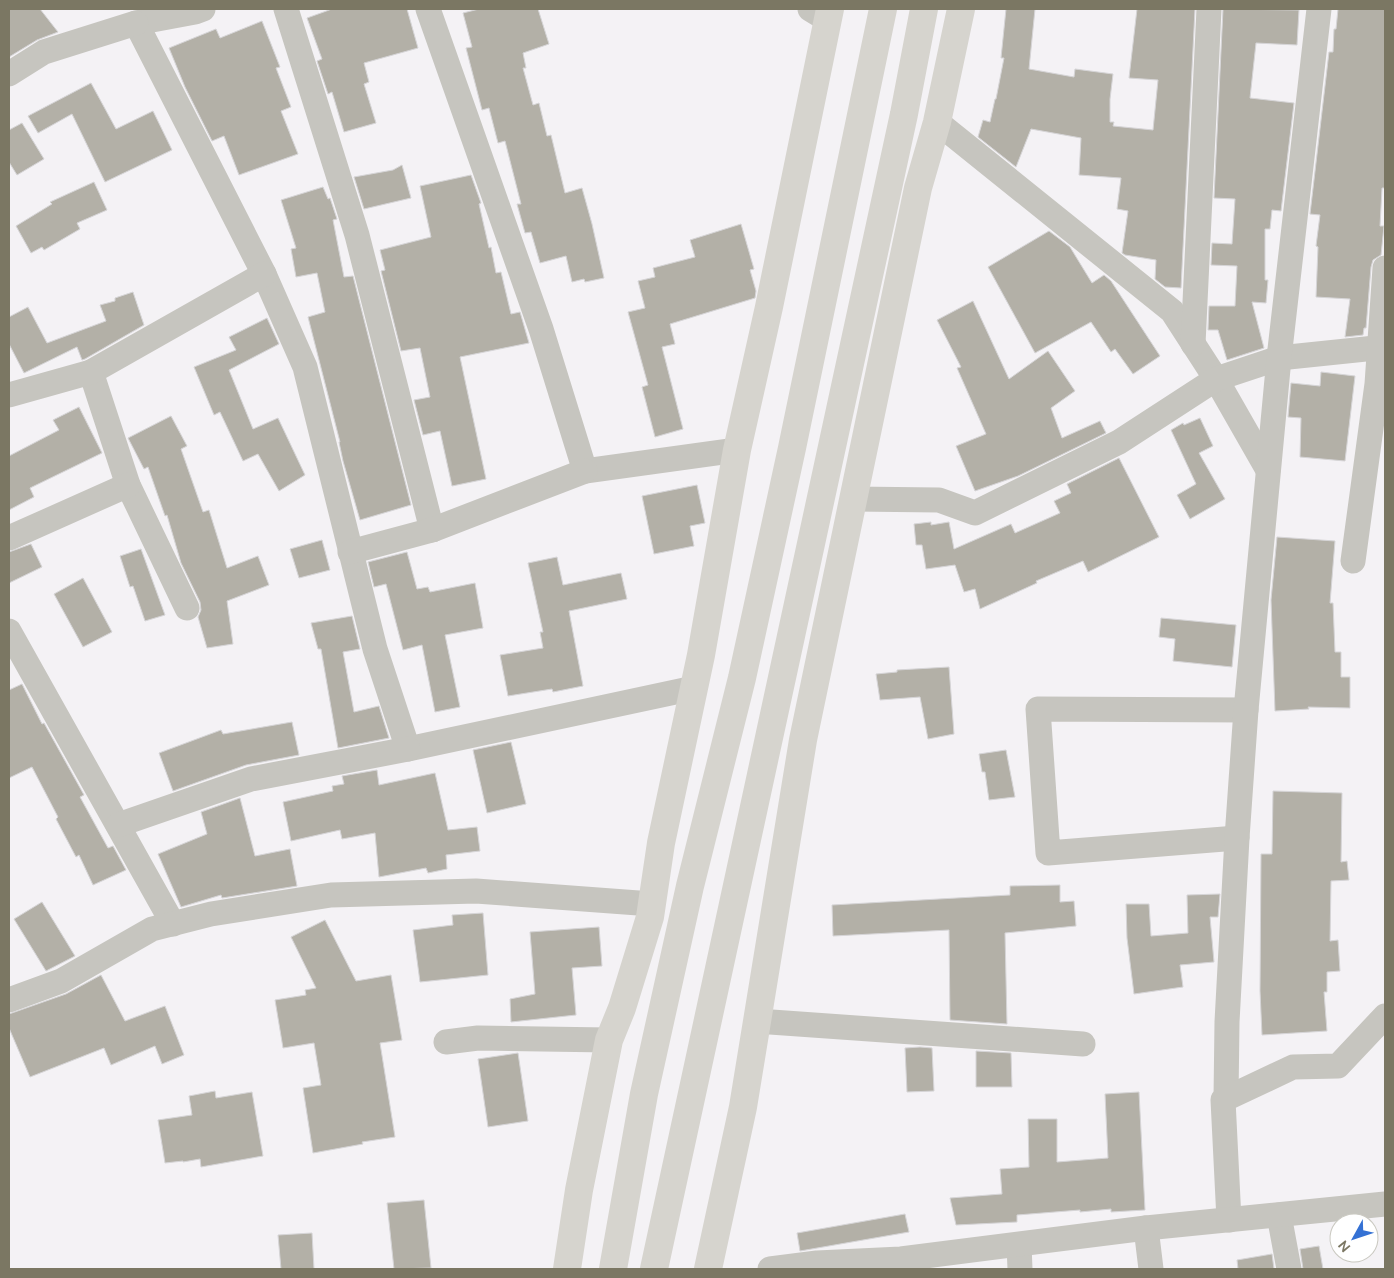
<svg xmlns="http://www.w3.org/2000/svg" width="1394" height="1278" viewBox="0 0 1394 1278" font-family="Ubuntu,sans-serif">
	<rect width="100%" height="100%" fill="#f4f2f5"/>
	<g fill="#b3b0a7" stroke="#d6d5d7">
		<polygon points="9,9 40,9 58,32 37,40 9,57"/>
		<polygon points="332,9 407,9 418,48 364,63 369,82 364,84 376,123 344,132 332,92 328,94 317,61 322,59 307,18"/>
		<polygon points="479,9 538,9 549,44 523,53 526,68 523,68 533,105 539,103 547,136 551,135 565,193 582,188 592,224 604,278 585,282 584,279 572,282 566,256 540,263 531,232 525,233 517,204 521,204 505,141 498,143 489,108 482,110 466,48 472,47 463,13"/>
		<polygon points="1006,9 1035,9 1029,69 1074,77 1075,69 1113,74 1110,99 1110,122 1114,122 1113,126 1153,130 1158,80 1129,78 1137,9 1195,9 1181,288 1165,287 1155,279 1156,260 1125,255 1122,253 1128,211 1117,209 1121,178 1079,175 1081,138 1031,129 1016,167 978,137 983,120 990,122 995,99 996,99 1004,58 1001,58"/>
		<polygon points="1223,9 1299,10 1297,45 1256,43 1250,98 1294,103 1281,211 1272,210 1270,229 1265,229 1265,280 1268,280 1266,303 1252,302 1264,348 1227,360 1218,330 1208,330 1209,306 1235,306 1237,266 1211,265 1212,243 1232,244 1235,199 1214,198"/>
		<polygon points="1338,9 1385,9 1385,188 1382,188 1380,226 1384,226 1381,255 1373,260 1371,267 1366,328 1364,328 1363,335 1345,337 1350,299 1316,297 1318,247 1316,246 1320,215 1310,214 1329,52 1333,52 1334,29 1336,29"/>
		<polygon points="262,21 280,67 276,68 291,107 281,111 298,154 239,175 224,136 212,141 185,87 169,48 216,29 220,38"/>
		<polygon points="91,83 116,129 153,111 172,150 105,182 72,114 38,133 28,116"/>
		<polygon points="22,123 44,159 17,175 9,162 9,130"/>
		<polygon points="402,165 411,198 364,209 354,177 393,170"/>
		<polygon points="471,175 481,203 479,204 489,248 491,247 496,273 501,272 511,314 520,312 529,343 460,357 486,479 452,486 440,431 423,435 414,400 430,397 420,348 401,351 381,271 385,270 380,250 431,237 420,186"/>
		<polygon points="94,182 107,210 77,223 80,229 44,250 42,247 31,253 16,226 52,204 50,202"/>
		<polygon points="323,187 328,199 330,198 337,219 333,220 344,277 353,276 411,505 360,520 343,461 339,442 340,442 308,317 325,312 317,273 296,277 291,249 296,248 281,200"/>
		<polygon points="741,224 754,269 750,270 756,291 755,298 670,324 675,344 662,347 683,429 655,437 642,387 648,385 628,312 645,308 638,281 655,277 653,268 695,257 690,240"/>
		<polygon points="1049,231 1070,247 1092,283 1104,275 1111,281 1160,356 1133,374 1115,349 1111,352 1091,322 1035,353 988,267"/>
		<polygon points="133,292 144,325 85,359 82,360 77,347 24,373 9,344 9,317 28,307 47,343 106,321 100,305 115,301 115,298"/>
		<polygon points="973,301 1009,379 1048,351 1075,391 1051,408 1062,438 1100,421 1106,433 1018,476 975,491 956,446 986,434 957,368 961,367 937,320"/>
		<polygon points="267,318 279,344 229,370 253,429 278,418 305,475 279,491 258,454 243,461 220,412 214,415 194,367 236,350 229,337"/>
		<polygon points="1321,372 1355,376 1345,461 1300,457 1301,418 1288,417 1291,383 1320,386"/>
		<polygon points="79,407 102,453 30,488 34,497 9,510 9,456 59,430 53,420"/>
		<polygon points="171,416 187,446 181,449 203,512 209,510 227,568 258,556 269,585 227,601 233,644 207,648 198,617 201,610 200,602 181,563 167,515 165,516 148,467 144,469 128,438"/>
		<polygon points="1200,418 1213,446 1199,453 1225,499 1190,519 1177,495 1196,484 1171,430 1183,423 1184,425"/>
		<polygon points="1119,458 1159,537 1088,572 1083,561 1036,581 1037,583 980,609 975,589 964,592 955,565 926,569 922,545 916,545 914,524 931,522 931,525 949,522 954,549 1011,524 1015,533 1060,513 1054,501 1071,493 1067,484"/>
		<polygon points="697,485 705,523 690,526 694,546 654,554 642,496"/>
		<polygon points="1277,537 1335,541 1330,603 1333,603 1335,652 1341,652 1341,677 1350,677 1350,708 1308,707 1309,709 1275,711 1271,600"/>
		<polygon points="322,540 330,570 299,578 290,549"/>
		<polygon points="31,544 42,567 9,583 9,552"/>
		<polygon points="141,549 165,615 145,621 133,586 130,587 120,556"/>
		<polygon points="407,552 417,589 428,587 430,592 475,583 483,628 445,635 460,707 435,712 422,645 403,650 386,584 374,587 368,562"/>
		<polygon points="557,557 563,585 621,573 627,599 569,611 583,686 553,692 552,689 508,696 500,655 543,648 540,632 543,632 528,563"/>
		<polygon points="83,578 112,632 83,647 54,594"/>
		<polygon points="352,616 360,649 343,652 354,712 379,706 389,738 338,748 321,649 318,649 311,623"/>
		<polygon points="1161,618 1236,625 1232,667 1173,661 1175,639 1159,637"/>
		<polygon points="949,667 954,734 928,739 920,697 880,700 876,674 897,672 897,670"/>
		<polygon points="22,684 42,724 44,723 84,795 80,797 108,848 113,846 126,870 93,885 79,855 76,857 56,819 58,817 32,767 9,778 9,690"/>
		<polygon points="292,722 299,755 246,765 173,791 159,753 221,730 223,734"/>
		<polygon points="511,742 526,804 487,813 473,750"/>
		<polygon points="1006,750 1015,797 989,800 985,772 982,772 979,754"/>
		<polygon points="377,770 379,785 435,773 448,830 477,827 480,851 446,855 447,869 428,873 426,868 379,877 375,833 342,839 340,830 291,841 283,802 333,791 332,786 344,784 342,776"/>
		<polygon points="1273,791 1342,793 1341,862 1347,861 1349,880 1331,881 1330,941 1338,940 1340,971 1327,972 1327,992 1324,992 1327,1031 1262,1035 1260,991 1261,854 1272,854"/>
		<polygon points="240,798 255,856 290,849 297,886 222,898 221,895 181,907 158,854 207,834 201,812"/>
		<polygon points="1060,885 1060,902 1074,901 1076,926 1005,933 1007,1024 950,1020 949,930 833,936 832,905 1010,895 1010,886"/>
		<polygon points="1220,894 1218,917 1210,917 1214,962 1180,965 1183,987 1134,994 1127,938 1126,904 1149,904 1151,936 1188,933 1187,895"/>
		<polygon points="42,902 75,956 46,971 14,919"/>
		<polygon points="483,913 488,975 420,982 413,930 453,925 452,915"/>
		<polygon points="325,920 356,981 391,975 402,1040 380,1043 395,1137 362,1142 363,1144 313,1153 303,1088 321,1085 314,1043 283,1048 275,1000 306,995 305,990 316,988 291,937"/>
		<polygon points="599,927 602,966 572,968 576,1015 511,1022 510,999 535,994 530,932"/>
		<polygon points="101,975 125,1021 165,1006 184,1055 162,1064 155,1046 111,1065 104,1048 30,1077 9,1028 9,1014 66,994"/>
		<polygon points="920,1047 932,1048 934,1091 907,1092 905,1048"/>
		<polygon points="976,1051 1011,1053 1012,1087 976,1087"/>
		<polygon points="518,1053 528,1121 488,1127 478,1059"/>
		<polygon points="215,1091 216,1098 252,1092 263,1156 201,1167 200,1159 183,1162 183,1161 165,1163 158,1120 192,1115 189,1096"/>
		<polygon points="1139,1092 1145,1210 1111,1212 1111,1209 1080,1212 1080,1210 1017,1215 1017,1222 956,1225 950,1198 1002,1194 1000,1169 1029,1167 1028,1119 1057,1119 1057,1162 1108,1158 1105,1094"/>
		<polygon points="424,1200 431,1268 394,1269 387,1203"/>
		<polygon points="905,1214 909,1232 800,1251 797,1233"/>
		<polygon points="312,1233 314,1269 281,1269 278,1235"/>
		<polygon points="1319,1246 1323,1269 1303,1269 1300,1249"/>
		<polygon points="1272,1254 1274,1269 1238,1269 1237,1260"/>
	</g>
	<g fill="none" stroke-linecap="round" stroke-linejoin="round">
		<g stroke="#c6c5bf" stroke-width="25">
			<polyline points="203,9 195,12 136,23 264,274 305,367 375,649 408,749 694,688"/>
			<polyline points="286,9 357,235 432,530"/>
			<polyline points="428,9 541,329 585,471 737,450"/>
			<polyline points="810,9 828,20"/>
			<polyline points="9,74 44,52 136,23"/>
			<polyline points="937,122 1172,311 1216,379 1268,470"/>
			<polyline points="1193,344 1209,9"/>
			<polyline points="91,372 128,485 187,608"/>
			<polyline points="9,395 91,372 264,274"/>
			<polyline points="853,499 939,500 975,513 1119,442 1216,379 1279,358 1385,347"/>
			<polyline points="9,538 128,485"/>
			<polyline points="350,552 432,530 585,471"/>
			<polyline points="1353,561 1377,384 1385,268"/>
			<polyline points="9,631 173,924"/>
			<polyline points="118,825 251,779 408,749"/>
			<polyline points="1237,838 1048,853 1038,709 1246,710"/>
			<polyline points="9,1000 61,981 152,929 211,914 331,895 476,891 652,904"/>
			<polyline points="757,1021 1083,1044"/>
			<polyline points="446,1042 478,1038 609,1040"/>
			<polyline points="1226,1098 1227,1022 1237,838 1246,710 1279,358 1319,9"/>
			<polyline points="1279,1215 1289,1269"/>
			<polyline points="1229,1220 1223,1100 1293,1067 1338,1066 1385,1016"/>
			<polyline points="1146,1228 1151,1269"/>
			<polyline points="1019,1245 1020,1269"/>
			<polyline points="770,1269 817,1263 901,1259 1146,1228 1385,1204"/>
		</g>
		<g stroke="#d6d4ce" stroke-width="28">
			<polyline points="567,1269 579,1190 609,1040 622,1008 650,917 661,843 701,655 737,450 769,307 830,9"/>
			<polyline points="708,1269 743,1107 803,740 918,188 937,122 961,9"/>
		</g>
		<g stroke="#d6d4ce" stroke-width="28">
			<polyline points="613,1269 644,1094 690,886 742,678 792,448 883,9"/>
			<polyline points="654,1269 904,114 924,9"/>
		</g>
	</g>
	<rect width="1394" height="1278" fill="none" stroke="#7b7763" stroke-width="20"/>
	<g transform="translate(1354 1238) rotate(230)"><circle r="24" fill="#ffffff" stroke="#cac9c1"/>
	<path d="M0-4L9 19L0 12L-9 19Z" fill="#3471d4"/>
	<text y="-8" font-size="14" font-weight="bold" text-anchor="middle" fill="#7b7763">N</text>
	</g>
</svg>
